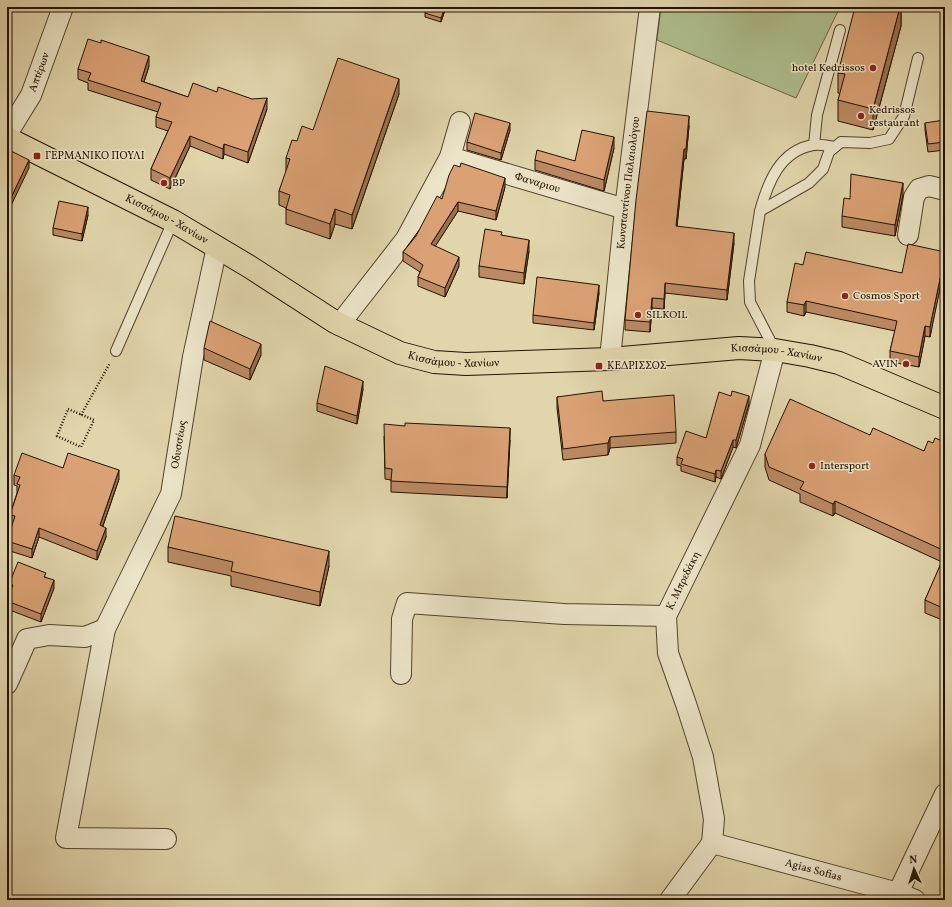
<svg xmlns="http://www.w3.org/2000/svg" width="952" height="907" viewBox="0 0 952 907" font-family="Vollkorn,serif">
	<rect width="100%" height="100%" fill="#e1d5ab"/>
	<filter id="stains"><feTurbulence type="fractalNoise" baseFrequency=".005" numOctaves="4"/><feColorMatrix values="0 0 0 0 .2 0 0 0 0 .09 0 0 0 0 .02 0 0 0 .5 -.17"/></filter>
	<radialGradient id="worn" r=".72"><stop offset=".6" stop-color="#630" stop-opacity="0"/><stop offset="1" stop-color="#630" stop-opacity=".3"/></radialGradient>
	<polygon fill="#aebe8c" stroke="#686846" points="661,7 840,7 796,98 657,40"/>
	<g fill="none" stroke-linecap="round" stroke-linejoin="round">
		<defs>
			<g id="service">
				<polyline points="814,145 817,115 840,30"/>
				<path d="M 760,211 C 768,182 780,151 813,145 C 820,144 828,146 835,147"/>
				<polyline points="775,350 750,302 749,281 760,211 809,183 823,169 829,152 841,142 870,143 889,139 904,116 918,58"/>
				<polyline points="116,351 173,221"/>
			</g>
			<g id="minor">
				<path id="s1" d="M 7,134 L 31,95 L 63,7"/>
				<path id="s2" d="M 450,157 L 625,209"/>
				<polyline points="908,235 914,197 919,189 929,186 945,190"/>
				<polyline points="339,325 406,239 450,157 460,122"/>
				<path id="s3" d="M 610,359 L 625,209 L 650,7"/>
				<polyline points="401,674 402,619 407,603 564,614 666,616"/>
				<polyline points="7,684 27,639 49,635 85,637 105,629"/>
				<path id="s4" d="M 166,839 L 66,838 L 105,629 L 171,494 L 193,357 L 217,247"/>
				<path id="s5" d="M 712,843 L 714,819 L 703,757 L 686,704 L 668,653 L 666,616 L 750,445 L 775,350"/>
				<path id="s6" d="M 712,843 L 898,893 L 915,900"/>
				<polyline points="898,893 945,794"/>
				<polyline points="670,900 712,843"/>
			</g>
			<g id="primary">
				<path id="s7" d="M 7,138 L 173,221 L 250,267 L 335,322 L 400,353 L 434,362 L 466,364 L 610,359 L 739,348 L 775,350 L 810,356 L 839,363 L 945,408"/>
			</g>
		</defs>
		<use href="#service" stroke="#52432b" stroke-width="12"/>
		<use href="#minor" stroke="#52432b" stroke-width="22"/>
		<use href="#primary" stroke="#231200" stroke-width="24"/>
		<g stroke="#231200" stroke-width="2.5" stroke-dasharray="1 2" stroke-linecap="butt">
			<polygon points="68,409 94,420 81,447 57,436"/>
			<polyline points="81,415 110,363"/>
		</g>
		<use href="#service" stroke="#ece4c8" stroke-width="10"/>
		<use href="#minor" stroke="#ece4c8" stroke-width="20"/>
		<use href="#primary" stroke="#e1d5ab" stroke-width="22"/>
	</g>
	<g fill="#bb8a64" stroke="#231200">
		<polygon points="428,7 446,7 441,22 425,17 425,13"/>
		<polygon points="901,7 901,26 873,130 838,121 838,100 840,94 838,93 838,73"/>
		<polygon points="149,66 144,82 188,97 267,109 248,163 224,154 223,159 190,146 170,189 151,180 151,169 168,131 156,127 156,117 158,112 88,90 88,83 78,79 78,69"/>
		<polygon points="399,94 352,229 335,224 330,239 286,224 286,208 279,205 279,191 286,173 286,158 297,141 313,130"/>
		<polygon points="925,123 945,130 945,150 928,152 925,130"/>
		<polygon points="689,126 686,159 684,159 677,226 734,243 727,300 665,293 664,309 652,308 650,332 625,330 625,320"/>
		<polygon points="510,130 501,160 467,150 467,142"/>
		<polygon points="614,148 604,191 535,170 535,160 575,161"/>
		<polygon points="505,187 496,220 458,211 435,246 459,266 445,297 418,286 418,277 420,272 403,261 403,252 442,199"/>
		<polygon points="903,195 895,236 842,227 842,216"/>
		<polygon points="88,215 82,241 53,235 53,228"/>
		<polygon points="502,235 529,251 524,284 479,277 479,266"/>
		<polygon points="945,252 930,337 925,336 919,367 890,362 890,351 895,331 806,312 804,316 787,312 787,302 803,265 902,273"/>
		<polygon points="599,293 594,330 533,323 533,315"/>
		<polygon points="204,348 261,355 250,380 204,360"/>
		<polygon points="363,389 357,424 317,411 317,403"/>
		<polygon points="557,397 603,401 676,432 676,443 610,448 608,455 563,460 557,408"/>
		<polygon points="749,404 736,448 733,447 721,479 716,477 715,482 681,471 681,466 677,465 677,457 706,438"/>
		<polygon points="870,435 924,451 933,443 945,442 945,621 925,613 925,600 942,562 835,513 833,516 800,502 800,494 769,480 765,467 765,454"/>
		<polygon points="384,436 510,440 507,498 391,492 391,480 385,479"/>
		<polygon points="63,468 119,479 103,526 106,537 97,560 39,537 32,558 7,550 7,539 12,524 10,524 10,515 17,493 17,486 14,485 14,475"/>
		<polygon points="168,547 329,566 320,606 231,586 231,576 168,562"/>
		<polygon points="46,577 54,588 41,622 7,609 7,601 10,592 9,592 9,584"/>
	</g>
	<g fill="#997151" stroke="#231200">
		<polygon points="10,7 12,7 7,27 7,20"/>
		<polygon points="445,7 446,7 441,22 441,18"/>
		<polygon points="900,7 901,7 901,26 873,130 873,109"/>
		<polygon points="149,56 149,66 141,91 141,81"/>
		<polygon points="399,79 399,94 352,229 352,215"/>
		<polygon points="267,98 267,109 248,163 248,152"/>
		<polygon points="689,116 689,126 686,159 686,149"/>
		<polygon points="510,123 510,130 501,160 501,153"/>
		<polygon points="190,136 190,146 170,189 170,178"/>
		<polygon points="614,137 614,148 604,191 604,180"/>
		<polygon points="224,144 224,154 223,159 223,149"/>
		<polygon points="684,149 684,159 676,236 676,226"/>
		<polygon points="29,160 29,168 7,214 7,206"/>
		<polygon points="505,178 505,187 496,220 496,211"/>
		<polygon points="903,183 903,195 895,236 895,225"/>
		<polygon points="458,202 458,211 431,253 431,244"/>
		<polygon points="88,207 88,215 82,241 82,234"/>
		<polygon points="335,209 335,224 330,239 330,224"/>
		<polygon points="734,233 734,243 727,300 727,290"/>
		<polygon points="529,240 529,251 524,284 524,273"/>
		<polygon points="945,255 945,265 930,337 930,327"/>
		<polygon points="459,257 459,266 445,297 445,288"/>
		<polygon points="665,283 665,293 664,309 664,299"/>
		<polygon points="599,285 599,293 594,330 594,323"/>
		<polygon points="652,298 652,308 650,332 650,322"/>
		<polygon points="806,301 806,312 804,316 804,305"/>
		<polygon points="925,326 925,336 919,367 919,357"/>
		<polygon points="261,344 261,355 250,380 250,369"/>
		<polygon points="363,381 363,389 357,424 357,416"/>
		<polygon points="749,396 749,404 736,448 736,440"/>
		<polygon points="510,428 510,440 507,498 507,487"/>
		<polygon points="610,437 610,448 608,455 608,443"/>
		<polygon points="733,440 733,447 721,479 721,471"/>
		<polygon points="119,470 119,479 100,534 100,525"/>
		<polygon points="716,470 716,477 715,482 715,474"/>
		<polygon points="835,501 835,513 833,516 833,504"/>
		<polygon points="945,527 945,540 942,534"/>
		<polygon points="39,528 39,537 32,558 32,549"/>
		<polygon points="106,528 106,537 97,560 97,551"/>
		<polygon points="329,551 329,566 320,606 320,592"/>
		<polygon points="54,580 54,588 41,622 41,614"/>
	</g>
	<g fill="#daa174" stroke="#231200">
		<polygon points="7,7 10,7 7,20"/>
		<polygon points="428,7 445,7 441,18 425,13"/>
		<polygon points="855,7 900,7 873,109 838,100 845,74 838,73"/>
		<polygon points="88,39 101,43 101,40 149,56 141,81 188,97 193,83 217,92 218,87 252,99 267,98 248,152 224,144 223,149 190,136 170,178 151,169 172,122 156,117 161,103 88,80 91,73 78,69"/>
		<polygon points="338,58 399,79 352,215 335,209 330,224 286,209 290,195 279,191 290,159 286,158 292,140 297,141 302,126 313,130"/>
		<polygon points="647,111 689,116 686,149 684,149 676,226 734,233 727,290 665,283 664,299 652,298 650,322 625,320 636,200"/>
		<polygon points="475,113 510,123 501,153 467,142"/>
		<polygon points="944,120 945,130 945,142 928,144 925,123"/>
		<polygon points="582,130 614,137 604,180 535,160 537,150 575,161"/>
		<polygon points="7,149 29,160 7,206"/>
		<polygon points="461,163 505,178 496,211 458,202 431,244 459,257 445,288 418,277 423,265 403,252 416,236 437,196 442,199 449,175 454,165 460,167"/>
		<polygon points="851,174 903,183 895,225 842,216 844,198 850,199"/>
		<polygon points="59,201 88,207 82,234 53,228"/>
		<polygon points="485,229 502,232 501,235 529,240 524,273 479,266"/>
		<polygon points="908,244 945,252 945,255 930,327 925,326 919,357 890,351 897,321 806,301 804,305 787,302 795,263 803,265 806,252 902,273"/>
		<polygon points="537,277 599,285 594,323 533,315"/>
		<polygon points="210,321 261,344 250,369 204,348"/>
		<polygon points="325,366 363,381 357,416 317,403"/>
		<polygon points="602,391 603,401 674,395 676,432 610,437 608,443 563,449 557,397"/>
		<polygon points="732,391 749,396 736,440 733,440 721,471 716,470 715,474 681,464 683,459 677,457 686,431 706,438 719,392 731,396"/>
		<polygon points="790,399 870,435 873,428 924,451 928,441 933,443 935,438 945,442 945,527 942,534 945,535 945,551 835,501 833,504 800,489 804,482 769,467 765,454"/>
		<polygon points="405,423 510,428 507,487 391,481 392,469 385,468 384,424 405,426"/>
		<polygon points="22,453 63,468 68,453 119,470 100,525 106,528 97,551 39,528 32,549 7,541 15,516 10,515 20,485 17,484 20,477 14,475"/>
		<polygon points="175,516 329,551 320,592 231,571 233,562 168,547"/>
		<polygon points="945,554 945,609 925,600"/>
		<polygon points="18,562 46,573 44,577 54,580 41,614 7,601 13,585 9,584"/>
	</g>
	<g fill="#8f2418" stroke="#ece4c8" stroke-width="1.5">
		<circle cx="873" cy="68" r="4"/>
		<circle cx="861" cy="116" r="4"/>
		<rect x="33" y="152" width="8" height="8" rx="2"/>
		<circle cx="164" cy="183" r="4"/>
		<circle cx="845" cy="296" r="4"/>
		<circle cx="638" cy="315" r="4"/>
		<circle cx="906" cy="364" r="4"/>
		<rect x="595" y="362" width="8" height="8" rx="2"/>
		<circle cx="812" cy="466" r="4"/>
	</g>
	<g text-anchor="middle" dominant-baseline="central" stroke-width="3" stroke-linejoin="round" paint-order="stroke">
		<g font-size="11" fill="#231200" stroke="#ece4c8" text-anchor="start">
			<text x="865" y="68" text-anchor="end">hotel Kedrissos</text>
			<text x="869" y="110">Kedrissos<tspan x="869" dy="13">restaurant</tspan></text>
			<text x="45" y="156">ΓΕΡΜΑΝΙΚΟ ΠΟΥΛΙ</text>
			<text x="172" y="183">BP</text>
			<text x="853" y="296">Cosmos Sport</text>
			<text x="646" y="315">SILKOIL</text>
			<text x="898" y="364" text-anchor="end">AVIN</text>
			<text x="607" y="366">ΚΕΔΡΙΣΣΟΣ</text>
			<text x="820" y="466">Intersport</text>
		</g>
		<g font-size="11" fill="#231200" stroke="#ece4c8">
			<text stroke="none"><textPath href="#s1" startOffset="70">Απτέρων</textPath></text>
			<text stroke="none"><textPath href="#s2" startOffset="91">Φαναριου</textPath></text>
			<text stroke="none"><textPath href="#s3" startOffset="177">Κωνσταντίνου Παλαιολόγου</textPath></text>
			<text stroke="none"><textPath href="#s7" startOffset="179">Κισσάμου - Χανίων</textPath></text>
			<text stroke="none"><textPath href="#s7" startOffset="827">Κισσάμου - Χανίων</textPath></text>
			<text stroke="none"><textPath href="#s7" startOffset="503">Κισσάμου - Χανίων</textPath></text>
			<text stroke="none"><textPath href="#s4" startOffset="513">Οδυσσέως</textPath></text>
			<text stroke="none"><textPath href="#s5" startOffset="273">Κ. Μπρεδάκη</textPath></text>
			<text stroke="none"><textPath href="#s6" startOffset="105">Agias Sofias</textPath></text>
		</g>
	</g>
	<rect width="952" height="907" fill="none" stroke="#e1d5ab" stroke-width="24"/>
	<rect x="8" y="8" width="936" height="891" fill="none" stroke="#231200" stroke-width="2"/>
	<rect x="12" y="12" width="928" height="883" fill="none" stroke="#231200"/>
	<g transform="translate(914 869) rotate(356)" stroke="#ece4c8" stroke-width="3" paint-order="stroke">
	<path d="M0-3L7 15L0 10L-7 15Z" fill="#231200"/>
	<text y="-6" font-size="11" font-weight="bold" text-anchor="middle" fill="#231200">N</text>
	</g>
	<rect width="100%" height="100%" filter="url(#stains)"/>
	<rect width="100%" height="100%" fill="url(#worn)"/>
</svg>
